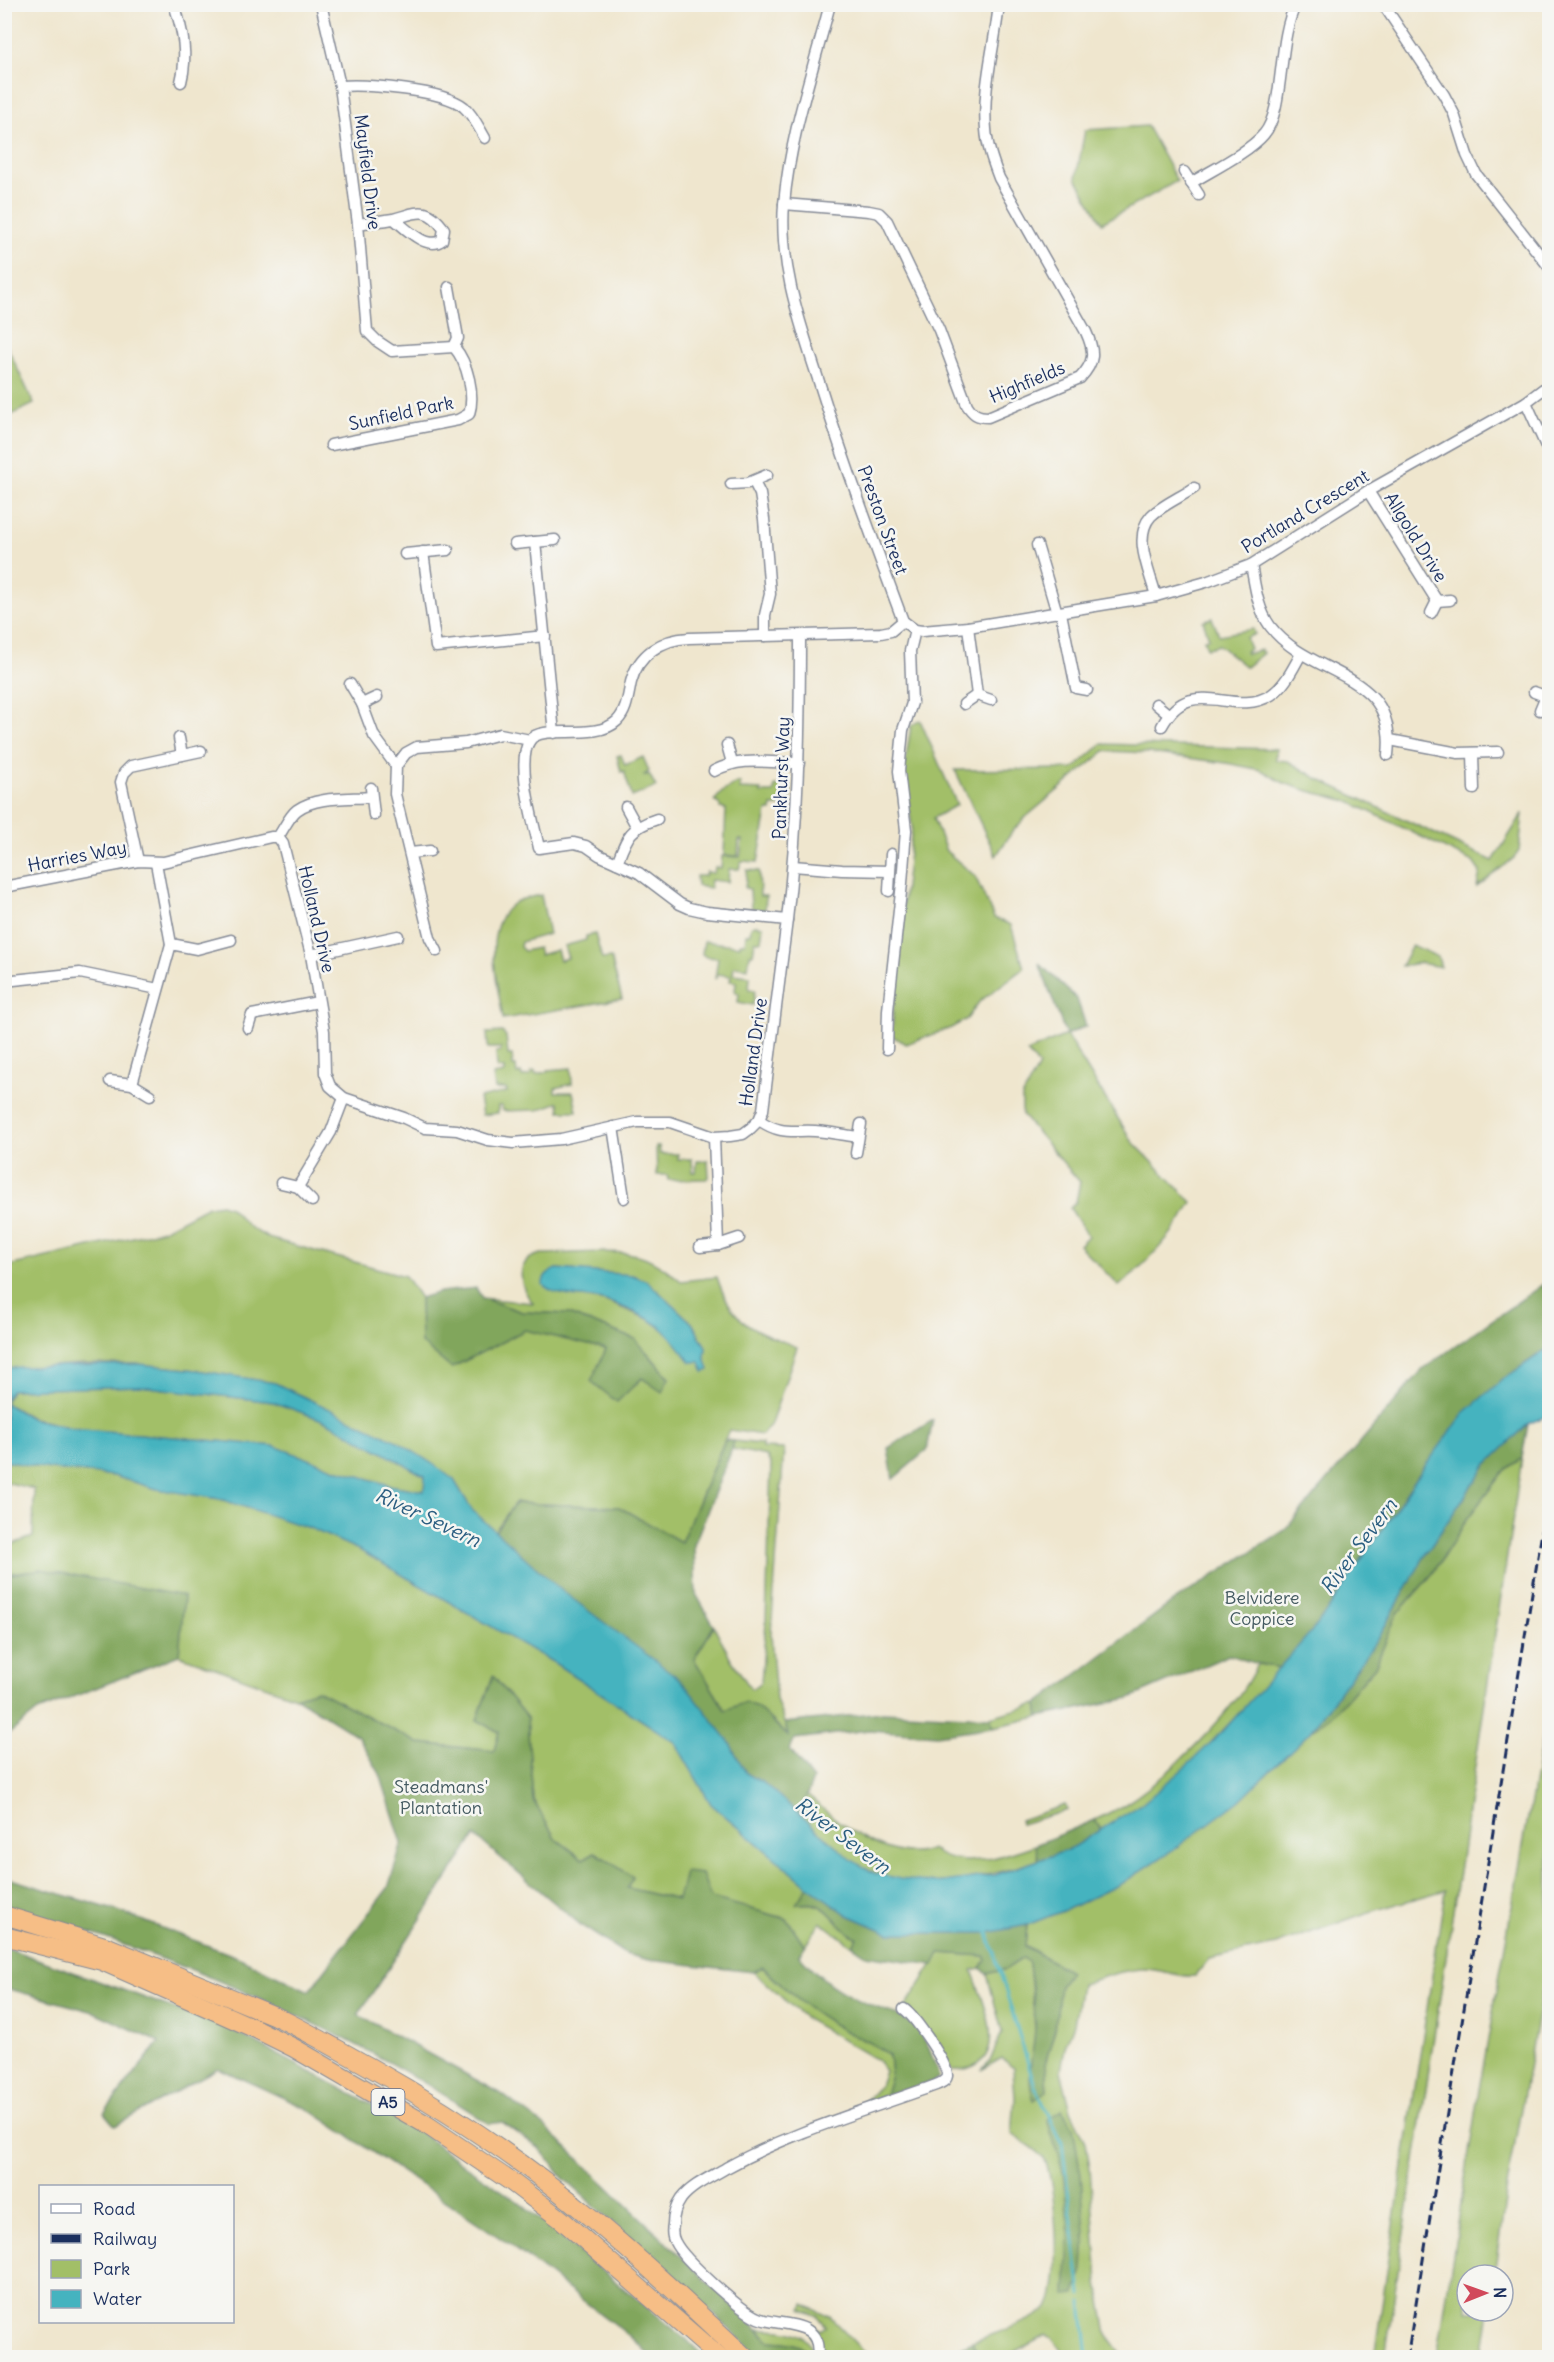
<svg xmlns="http://www.w3.org/2000/svg" width="1554" height="2362" viewBox="0 0 1554 2362" font-family="Delius,sans-serif">
	<rect width="100%" height="100%" fill="#f6f6f2"/>
	<filter id="ink" filterUnits="userSpaceOnUse"><feTurbulence type="fractalNoise" baseFrequency=".0167" numOctaves="2"/><feDisplacementMap in="SourceGraphic" scale="12" xChannelSelector="R" yChannelSelector="G"/><feConvolveMatrix kernelMatrix="1 2 1 2 8 2 1 2 1" color-interpolation-filters="sRGB"/></filter>
	<filter id="wash" filterUnits="userSpaceOnUse"><feTurbulence type="fractalNoise" baseFrequency=".008" numOctaves="4" result="noise"/><feDisplacementMap in="SourceGraphic" scale="24" xChannelSelector="R" yChannelSelector="G"/><feGaussianBlur stdDeviation="1.35" result="paint"/><feColorMatrix in="noise" values="0 0 0 0 0 0 0 0 0 0 0 0 0 0 0 0 0 1.4 0 .05"/><feComposite in="paint" operator="in"/></filter>
	<g filter="url(#wash)">
		<rect width="100%" height="100%" fill="#efe6ce"/>
		<g fill="#a2bf67" stroke="#5e7762" stroke-width="1.5" fill-rule="evenodd">
			<polygon points="1147,126 1177,181 1102,223 1076,178 1085,130"/>
			<polygon points="4,340 34,404 5,418 4,418"/>
			<polygon points="1212,618 1219,635 1253,629 1255,634 1246,638 1250,649 1246,651 1246,654 1261,650 1263,653 1246,667 1219,645 1207,648 1204,639 1209,638 1203,621"/>
			<polygon points="920,720 957,805 933,818 946,851 975,876 994,918 1011,925 1024,968 979,1002 967,1019 951,1028 906,1044 892,1036 895,972 912,827 904,770 911,726"/>
			<polygon points="1102,744 1276,749 1276,760 1288,761 1318,779 1493,861 1523,813 1519,851 1514,858 1477,887 1480,872 1473,862 1348,801 1305,790 1284,783 1261,770 1226,763 1149,753 1105,751 1026,817 1012,832 996,856 955,770 1073,769"/>
			<polygon points="621,755 625,765 643,757 649,771 643,776 649,774 656,787 632,797 624,771 621,772 617,756"/>
			<polygon points="737,783 740,783 740,789 761,790 761,793 773,793 775,786 791,787 790,801 788,804 781,804 781,806 772,806 771,811 767,811 758,862 741,861 739,869 729,869 728,882 711,880 710,888 697,886 696,876 705,876 706,872 714,873 715,867 721,868 722,856 740,857 742,840 739,840 738,856 724,855 726,809 720,808 720,804 714,801 723,791"/>
			<polygon points="747,870 759,871 760,896 766,896 765,910 751,908 750,889 745,888"/>
			<path d="M 541,895 L 549,934 L 521,942 L 520,947 L 524,951 L 538,948 L 540,955 L 557,950 L 560,960 L 568,958 L 564,946 L 586,940 L 586,936 L 595,934 L 602,959 L 611,958 L 622,999 L 503,1019 C 498,984 480,927 514,903 C 520,898 533,897 541,895 Z"/>
			<polygon points="754,925 763,926 761,941 755,941 753,954 750,954 748,968 734,966 733,974 750,976 749,989 755,990 753,1005 738,1002 739,993 735,992 736,982 730,981 731,976 718,974 715,979 718,958 706,957 702,954 704,941 740,946 740,943 745,943 746,934 750,934 751,927"/>
			<polygon points="1412,945 1438,957 1441,967 1420,963 1401,966"/>
			<polygon points="502,1032 506,1036 508,1055 512,1055 513,1066 516,1066 517,1074 521,1073 522,1077 531,1075 531,1072 535,1071 535,1074 547,1072 547,1070 571,1068 572,1084 555,1088 555,1092 573,1092 577,1111 560,1111 559,1102 538,1110 503,1111 502,1106 498,1106 498,1113 482,1115 479,1098 507,1092 506,1089 495,1089 493,1075 504,1073 504,1069 497,1068 496,1052 501,1051 501,1048 488,1048 487,1033"/>
			<path d="M 1066,1035 L 1132,1141 L 1192,1202 C 1173,1236 1148,1262 1119,1286 L 1079,1245 L 1088,1236 L 1070,1208 L 1076,1202 L 1080,1182 L 1022,1115 L 1022,1097 L 1039,1066 L 1027,1052 Z"/>
			<polygon points="656,1146 659,1146 660,1154 678,1154 678,1159 692,1159 693,1172 696,1172 697,1161 708,1161 709,1177 706,1179 668,1180 667,1175 657,1175"/>
			<path d="M 221,1204 L 230,1207 L 249,1227 L 268,1238 L 405,1276 L 420,1298 L 421,1343 L 451,1368 L 525,1330 L 606,1349 L 635,1386 L 642,1378 L 662,1391 L 669,1377 L 635,1339 L 568,1314 L 522,1312 L 481,1298 L 533,1303 C 518,1286 514,1259 542,1254 C 570,1254 615,1249 641,1256 C 656,1261 669,1271 681,1281 L 717,1277 C 733,1326 753,1329 797,1347 L 771,1424 L 762,1435 L 729,1430 L 681,1542 L 619,1507 L 515,1503 L 495,1531 L 472,1510 L 454,1480 L 275,1383 L 197,1370 L 139,1364 L 82,1364 L 5,1369 L 4,1267 L 163,1230 L 208,1206 ZM 557,1269 L 632,1275 L 647,1281 L 692,1323 L 706,1347 L 705,1357 L 648,1319 L 605,1301 L 559,1293 Z"/>
			<polygon points="140,1386 273,1402 328,1422 425,1476 424,1491 389,1485 333,1468 274,1446 72,1428 30,1417 5,1403 11,1390"/>
			<polygon points="734,1441 762,1444 762,1448 784,1449 771,1634 776,1699 789,1737 772,1720 725,1710 694,1659 714,1626 731,1659 751,1689 761,1682 766,1623 771,1464 766,1456 732,1449"/>
			<path d="M 1522,1458 C 1476,1758 1433,2058 1385,2357 L 1374,2357 L 1445,1890 L 1366,1913 L 1276,1945 L 1209,1959 L 1195,1976 C 1177,1978 1160,1968 1142,1969 C 1123,1970 1099,1978 1081,1985 L 1074,2024 L 1065,2047 L 1061,2071 L 1071,2111 L 1086,2142 L 1090,2168 L 1098,2283 L 1107,2335 L 1123,2357 L 1066,2357 L 1052,2338 L 1047,2335 L 1005,2357 L 979,2357 L 972,2342 C 990,2335 1035,2321 1047,2308 C 1063,2291 1056,2179 1044,2159 C 1040,2151 1020,2140 1012,2134 L 1015,2098 L 1013,2068 L 1002,2058 L 981,2070 L 990,2061 L 1002,2032 L 987,1974 L 1006,1969 L 1023,1958 L 1029,1963 L 1035,2028 L 1047,2091 L 1045,2064 L 1055,2029 L 1060,1985 L 1069,1972 L 1025,1945 L 1027,1925 L 1070,1908 L 1124,1882 L 1177,1847 L 1239,1801 L 1311,1731 L 1330,1717 L 1375,1667 L 1397,1614 L 1433,1573 L 1467,1519 L 1502,1473 Z"/>
			<path d="M 5,1461 L 43,1468 L 114,1476 L 157,1489 L 220,1499 L 313,1529 L 361,1551 L 556,1664 L 675,1742 L 711,1804 L 808,1886 L 797,1904 C 803,1904 811,1903 816,1905 C 834,1910 840,1932 857,1937 L 853,1946 L 820,1922 L 805,1946 L 787,1919 L 711,1898 L 679,1900 L 626,1888 L 633,1878 L 595,1852 L 583,1859 L 555,1838 L 533,1800 L 527,1718 L 493,1676 L 477,1720 L 499,1732 L 494,1751 L 418,1743 L 317,1690 L 295,1697 L 179,1655 L 184,1596 L 16,1572 L 5,1575 L 4,1547 L 33,1537 L 34,1489 L 5,1482 Z"/>
			<path d="M 1257,1664 L 1281,1668 C 1237,1715 1195,1764 1143,1803 C 1130,1813 1115,1821 1101,1830 L 1095,1820 C 1105,1815 1115,1810 1124,1805 C 1166,1779 1238,1709 1257,1664 Z"/>
			<polygon points="1549,1701 1549,1954 1508,2181 1494,2275 1467,2275 1467,2311 1489,2311 1482,2357 1437,2357 1478,2095"/>
			<polygon points="1037,1704 1039,1717 993,1727 990,1717"/>
			<path d="M 807,1795 C 836,1821 890,1867 932,1849 C 959,1873 1006,1855 1035,1845 L 1039,1860 C 988,1877 928,1893 875,1873 C 846,1863 821,1834 799,1814 Z"/>
			<polygon points="1065,1805 1068,1810 1021,1824 1020,1820"/>
			<path d="M 940,1953 L 984,1956 L 986,1959 L 981,1968 L 972,1970 C 980,1995 1005,2044 979,2063 C 971,2068 962,2071 952,2070 L 946,2063 L 906,2006 Z"/>
			<path d="M 762,1967 C 786,1991 811,2012 840,2028 C 857,2038 874,2043 889,2055 L 891,2074 L 885,2095 L 860,2107 L 880,2085 L 885,2071 L 877,2060 L 806,2019 L 753,1972 Z"/>
			<path d="M 804,2304 L 830,2317 L 863,2351 L 875,2357 L 821,2357 L 808,2327 L 797,2321 C 807,2318 813,2324 820,2330 L 826,2326 L 818,2316 L 802,2309 Z"/>
			<path d="M 759,2329 C 778,2329 814,2329 813,2356 C 801,2342 788,2342 770,2341 Z"/>
		</g>
		<g fill="#81a65c" stroke="#4e6a5d" stroke-width="1.5">
			<polygon points="1039,963 1077,999 1086,1026 1066,1035"/>
			<polygon points="1549,1280 1549,1347 1502,1380 1420,1473 1318,1624 1281,1668 1254,1663 1229,1655 1130,1698 1039,1717 1037,1704 1171,1603 1285,1530 1423,1369"/>
			<polygon points="476,1288 482,1298 522,1312 568,1314 635,1339 669,1378 662,1392 642,1378 617,1402 591,1381 606,1349 525,1330 451,1368 421,1343 420,1298 440,1292"/>
			<polygon points="933,1420 927,1450 893,1479 888,1448"/>
			<polygon points="1528,1424 1522,1458 1502,1473 1467,1519 1433,1573 1397,1614 1375,1667 1330,1717 1311,1731 1377,1640 1427,1552 1485,1466"/>
			<polygon points="725,1440 734,1441 732,1449 694,1545 696,1594 714,1626 694,1659 725,1710 746,1702 757,1707 788,1736 785,1723 882,1712 990,1717 993,1727 937,1735 869,1730 795,1739 790,1750 813,1780 799,1814 765,1784 746,1773 728,1740 495,1531 515,1503 619,1507 681,1542"/>
			<polygon points="41,1569 184,1596 179,1655 38,1711 5,1737 5,1575"/>
			<path d="M 493,1676 L 527,1718 L 533,1800 L 555,1838 L 583,1859 L 595,1852 L 633,1877 L 627,1888 L 678,1900 L 685,1872 L 702,1874 L 711,1898 L 787,1919 L 805,1946 L 799,1955 C 821,1980 840,1993 870,2005 C 887,2012 902,2014 915,2027 C 928,2040 933,2059 939,2077 L 933,2082 L 885,2095 L 891,2074 L 889,2055 C 874,2043 857,2038 840,2028 C 811,2012 786,1991 763,1967 L 753,1972 L 649,1960 L 625,1954 L 582,1926 L 475,1836 L 358,2015 L 500,2093 L 542,2124 L 770,2341 C 788,2342 801,2342 813,2356 L 811,2358 L 759,2357 L 674,2277 L 563,2178 L 540,2149 L 502,2122 L 489,2124 C 342,2024 175,1957 5,1906 L 4,1877 L 118,1911 L 240,1958 L 309,1991 L 388,1888 L 402,1843 L 380,1774 L 358,1736 L 295,1697 L 317,1690 L 418,1743 L 494,1751 L 499,1732 L 477,1720 Z"/>
			<polygon points="1095,1820 1101,1830 1068,1850 1039,1860 1035,1845"/>
			<path d="M 808,1886 L 848,1915 L 889,1933 L 987,1933 L 1027,1925 L 1025,1946 L 1070,1972 L 1060,1985 L 1055,2029 L 1045,2064 L 1047,2091 L 1034,2100 C 1025,2076 1034,2053 1035,2029 C 1036,2008 1031,1984 1029,1963 L 1023,1958 L 1006,1969 L 987,1974 L 981,1968 L 986,1959 L 984,1956 L 940,1953 L 934,1965 L 866,1955 L 853,1946 L 857,1937 C 840,1932 833,1910 816,1904 C 810,1903 802,1904 796,1904 Z"/>
			<polygon points="4,1947 228,2028 412,2126 465,2166 516,2200 687,2340 704,2357 652,2357 627,2334 509,2244 308,2109 218,2068 115,2126 104,2113 159,2042 94,2012 5,1988"/>
			<polygon points="1062,2110 1073,2127 1081,2175 1085,2233 1083,2270 1075,2294 1066,2295 1069,2234 1063,2172 1047,2119"/>
			<polygon points="972,2342 979,2357 943,2357"/>
		</g>
		<g fill="#45b3bf" stroke="#30718e" stroke-width="1.5">
			<path d="M 557,1269 L 632,1275 L 647,1281 L 692,1323 L 706,1347 L 705,1357 L 709,1370 L 704,1372 L 700,1362 L 691,1362 C 682,1351 674,1339 664,1330 C 650,1317 624,1307 606,1301 C 586,1295 560,1300 543,1285 C 543,1275 548,1272 557,1269 Z"/>
			<polygon points="1550,1347 1549,1415 1528,1424 1485,1466 1427,1552 1377,1640 1311,1731 1239,1801 1177,1847 1124,1882 1070,1908 1027,1925 987,1933 889,1933 848,1915 808,1886 711,1804 675,1742 556,1664 361,1551 312,1529 220,1499 157,1489 114,1476 43,1468 5,1461 5,1403 30,1418 72,1428 274,1446 333,1468 389,1485 424,1491 425,1476 328,1422 273,1402 140,1386 11,1390 5,1401 5,1369 19,1367 139,1364 197,1370 275,1383 397,1441 433,1464 454,1480 472,1510 562,1591 681,1680 728,1740 746,1773 765,1784 852,1860 874,1873 900,1879 936,1883 995,1875 1068,1850 1142,1804 1191,1762 1223,1731 1318,1624 1420,1473 1465,1412 1502,1380"/>
		</g>
		<g fill="none" stroke-linecap="round" stroke-linejoin="round">
			<g stroke="#45b3bf" stroke-width="3">
				<polyline points="987,1930 1035,2086 1062,2143 1081,2295"/>
				<polyline points="1082,2302 1088,2358"/>
			</g>
		</g>
	</g>
	<g filter="url(#ink)">
		<g fill="none" stroke-linecap="round" stroke-linejoin="round">
			<defs>
				<g id="minor">
					<path d="M 174,4 C 183,31 188,55 181,82"/>
					<path d="M 321,4 L 340,86 L 358,224 L 367,331 L 377,341 L 392,351 L 454,347 C 468,363 475,395 469,414 L 458,420 L 331,445"/>
					<path d="M 830,4 C 813,70 790,136 784,204 C 779,267 801,326 820,385 C 845,465 874,543 903,621 L 915,630 L 922,631 L 968,627 L 1156,596 L 1206,582 L 1251,565 L 1368,491 L 1526,402 L 1550,384"/>
					<polyline points="1383,4 1444,95 1454,114 1467,155 1476,174 1550,268"/>
					<path d="M 340,86 C 367,84 444,90 464,107 C 473,115 479,128 485,138"/>
					<polyline points="1184,172 1199,195"/>
					<path d="M 1191,183 C 1212,170 1249,152 1264,134 C 1285,110 1277,39 1296,4"/>
					<path d="M 784,204 L 869,211 L 879,213 L 887,221 L 939,330 L 967,405 C 973,414 977,417 988,417 L 1080,378 C 1095,362 1095,352 1086,332 L 999,178 C 993,162 987,146 986,129 C 982,88 995,45 999,4"/>
					<path d="M 358,224 C 370,222 381,221 393,219 C 417,213 426,204 444,229 L 442,240 C 427,251 405,228 394,219"/>
					<polyline points="449,287 458,338 454,347"/>
					<polyline points="1526,402 1550,455"/>
					<polyline points="754,482 760,494 764,519 770,594 765,615 765,636"/>
					<polyline points="731,484 748,483 767,475"/>
					<polyline points="1368,491 1437,601 1450,600"/>
					<polyline points="535,542 554,733"/>
					<polyline points="515,544 555,540"/>
					<polyline points="1037,545 1057,613"/>
					<polyline points="423,552 436,647 545,636"/>
					<polyline points="405,554 448,550"/>
					<path d="M 1251,565 C 1255,585 1257,608 1270,626 C 1310,679 1398,669 1388,755"/>
					<path d="M 1156,596 C 1150,572 1132,537 1151,516 C 1162,505 1181,497 1194,488"/>
					<polyline points="1061,613 1076,688 1087,690"/>
					<polyline points="1431,613 1437,601"/>
					<polyline points="968,627 977,695"/>
					<polyline points="350,684 362,704 374,736 396,766"/>
					<polyline points="1534,692 1545,696"/>
					<polyline points="362,704 377,697"/>
					<polyline points="964,704 977,695 991,700"/>
					<polyline points="1156,704 1168,714"/>
					<polyline points="1540,710 1550,686"/>
					<path d="M 1162,726 C 1191,672 1232,719 1271,695 C 1285,686 1293,668 1301,654"/>
					<polyline points="179,738 182,755"/>
					<polyline points="1390,740 1458,753 1498,752"/>
					<polyline points="727,745 732,763"/>
					<polyline points="1473,753 1474,789"/>
					<path d="M 714,771 C 742,756 769,763 799,763"/>
					<polyline points="371,788 374,815"/>
					<polyline points="626,807 637,827"/>
					<path d="M 278,837 C 284,829 289,816 297,810 C 316,796 349,799 371,797"/>
					<polyline points="410,853 430,851"/>
					<polyline points="138,861 121,782 124,773 131,766 201,751"/>
					<path d="M 617,863 C 627,837 629,828 657,819"/>
					<polyline points="793,866 842,870 890,871"/>
					<path d="M 4,887 L 138,861 L 163,862 L 271,837 L 278,837 L 283,844 L 311,955 L 324,1031 L 325,1073 L 330,1086 L 344,1098 L 404,1118 L 425,1128 L 457,1130 L 488,1140 L 513,1143 L 561,1139 L 637,1122 L 670,1122 L 714,1137 L 730,1136 L 743,1134 L 751,1128 L 759,1120 L 763,1110 L 787,920 L 707,912 L 689,908 L 680,904 L 639,873 L 599,855 L 586,846 L 574,843 L 539,848 C 534,823 515,762 530,740 C 542,723 595,742 617,721 C 627,711 628,696 631,682 C 638,655 661,639 689,638 L 881,633 L 891,631 L 903,621"/>
					<polyline points="889,891 891,854"/>
					<path d="M 787,920 C 798,825 800,731 800,636"/>
					<polyline points="171,944 197,949 231,940"/>
					<polyline points="437,951 430,938 395,794 396,766 406,753 417,747 466,743 500,734 530,740"/>
					<polyline points="311,955 398,936"/>
					<polyline points="4,981 80,973 158,989"/>
					<polyline points="248,1028 252,1015 318,1002"/>
					<polyline points="887,1049 888,1010 902,883 906,830 899,771 903,730 912,703 910,651 915,630"/>
					<polyline points="110,1081 132,1084 150,1095"/>
					<polyline points="132,1084 171,944 156,863"/>
					<path d="M 759,1120 C 781,1135 791,1130 815,1131 C 829,1132 844,1135 858,1137"/>
					<polyline points="613,1127 624,1198"/>
					<polyline points="714,1137 718,1245"/>
					<polyline points="856,1153 861,1124"/>
					<polyline points="281,1183 298,1187 312,1201"/>
					<polyline points="298,1187 331,1132 344,1098"/>
					<polyline points="700,1247 718,1245 739,1238"/>
					<path d="M 817,2358 C 824,2318 780,2327 758,2318 C 741,2311 683,2259 675,2242 C 672,2237 672,2230 673,2225 C 673,2216 676,2206 681,2199 C 692,2185 711,2177 726,2168 C 793,2131 865,2111 936,2085 C 941,2083 946,2081 947,2076 C 949,2065 914,2016 904,2009"/>
				</g>
				<g id="trunk">
					<path d="M 4,1915 L 108,1947 L 275,2016 C 307,2031 337,2049 368,2066 C 446,2110 521,2159 590,2217 C 644,2262 695,2310 746,2358"/>
					<polyline points="4,1936 102,1961 256,2029 294,2048 427,2125 513,2183 562,2220 720,2358"/>
				</g>
			</defs>
			<use href="#minor" stroke="#858a96" stroke-width="13"/>
			<use href="#trunk" stroke="#858a96" stroke-width="20"/>
			<use href="#minor" stroke="#fff" stroke-width="10"/>
			<use href="#trunk" stroke="#f6be86" stroke-width="18"/>
			<polyline stroke="#1b2f5e" stroke-width="3" stroke-dasharray="9 4.5" stroke-linecap="butt" points="1407,2358 1550,1483"/>
		</g>
	</g>
	<g text-anchor="middle" dominant-baseline="central" stroke-width="5" stroke-linejoin="round" paint-order="stroke">
		<rect fill="#f6f6f2" stroke="#5d6b8a" stroke-width="1.5" x="371.5" y="2089" width="33" height="26" rx="4.5"/>
		<g font-size="16" font-weight="bold" fill="#1b2f5e">
			<text x="388" y="2102">A5</text>
		</g>
		<g font-size="18" fill="#1b2f5e" stroke="#f6f6f2">
			<text transform="translate(368 172) rotate(83)">Mayfield Drive</text>
			<text transform="translate(1027 382) rotate(-23)">Highfields</text>
			<text transform="translate(401 413) rotate(-12)">Sunfield Park</text>
			<text transform="translate(1305 511) rotate(-31)">Portland Crescent</text>
			<text transform="translate(883 520) rotate(70)">Preston Street</text>
			<text transform="translate(1416 537) rotate(58)">Allgold Drive</text>
			<text transform="translate(781 778) rotate(-88)">Pankhurst Way</text>
			<text transform="translate(77 856) rotate(-11)">Harries Way</text>
			<text transform="translate(317 919) rotate(77)">Holland Drive</text>
			<text transform="translate(753 1052) rotate(-82)">Holland Drive</text>
		</g>
		<g font-size="18" fill="#445a61" stroke="#f6f6f2">
			<text x="1262" y="1597">Belvidere<tspan x="1262" dy="21">Coppice</tspan></text>
			<text x="441" y="1786">Steadmans'<tspan x="441" dy="21">Plantation</tspan></text>
		</g>
		<g font-size="20" font-style="italic" fill="#2a5d80" stroke="#f6f6f2">
			<text transform="translate(428 1517) rotate(25)">River Severn</text>
			<text transform="translate(1358 1546) rotate(-53)">River Severn</text>
			<text transform="translate(843 1835) rotate(37)">River Severn</text>
		</g>
	</g>
	<rect width="1554" height="2362" fill="none" stroke="#f6f6f2" stroke-width="24"/>
	<rect x="39" y="2185" width="195" height="138" fill="#f6f6f2" stroke="#9ea6b7" stroke-width="1.5"/>
	<rect x="51" y="2204" width="30" height="9" fill="#ffffff" stroke="#9ea6b7" stroke-width="1.5"/>
	<text x="93" y="2215" font-size="18" fill="#1b2f5e">Road</text>
	<rect x="51" y="2234" width="30" height="9" fill="#1b2f5e" stroke="#9ea6b7" stroke-width="1.5"/>
	<text x="93" y="2245" font-size="18" fill="#1b2f5e">Railway</text>
	<rect x="51" y="2260" width="30" height="18" fill="#a2bf67" stroke="#9ea6b7" stroke-width="1.5"/>
	<text x="93" y="2275" font-size="18" fill="#1b2f5e">Park</text>
	<rect x="51" y="2290" width="30" height="18" fill="#45b3bf" stroke="#9ea6b7" stroke-width="1.5"/>
	<text x="93" y="2305" font-size="18" fill="#1b2f5e">Water</text>
	<g transform="translate(1485 2293) rotate(89)"><circle r="28" fill="#f6f6f2" stroke="#9ea6b7" stroke-width="1.5"/>
	<path d="M0-4.5L10 22L0 15L-10 22Z" fill="#d1495b"/>
	<text y="-9" font-size="16" font-weight="bold" text-anchor="middle" fill="#1b2f5e">N</text>
	</g>
</svg>
